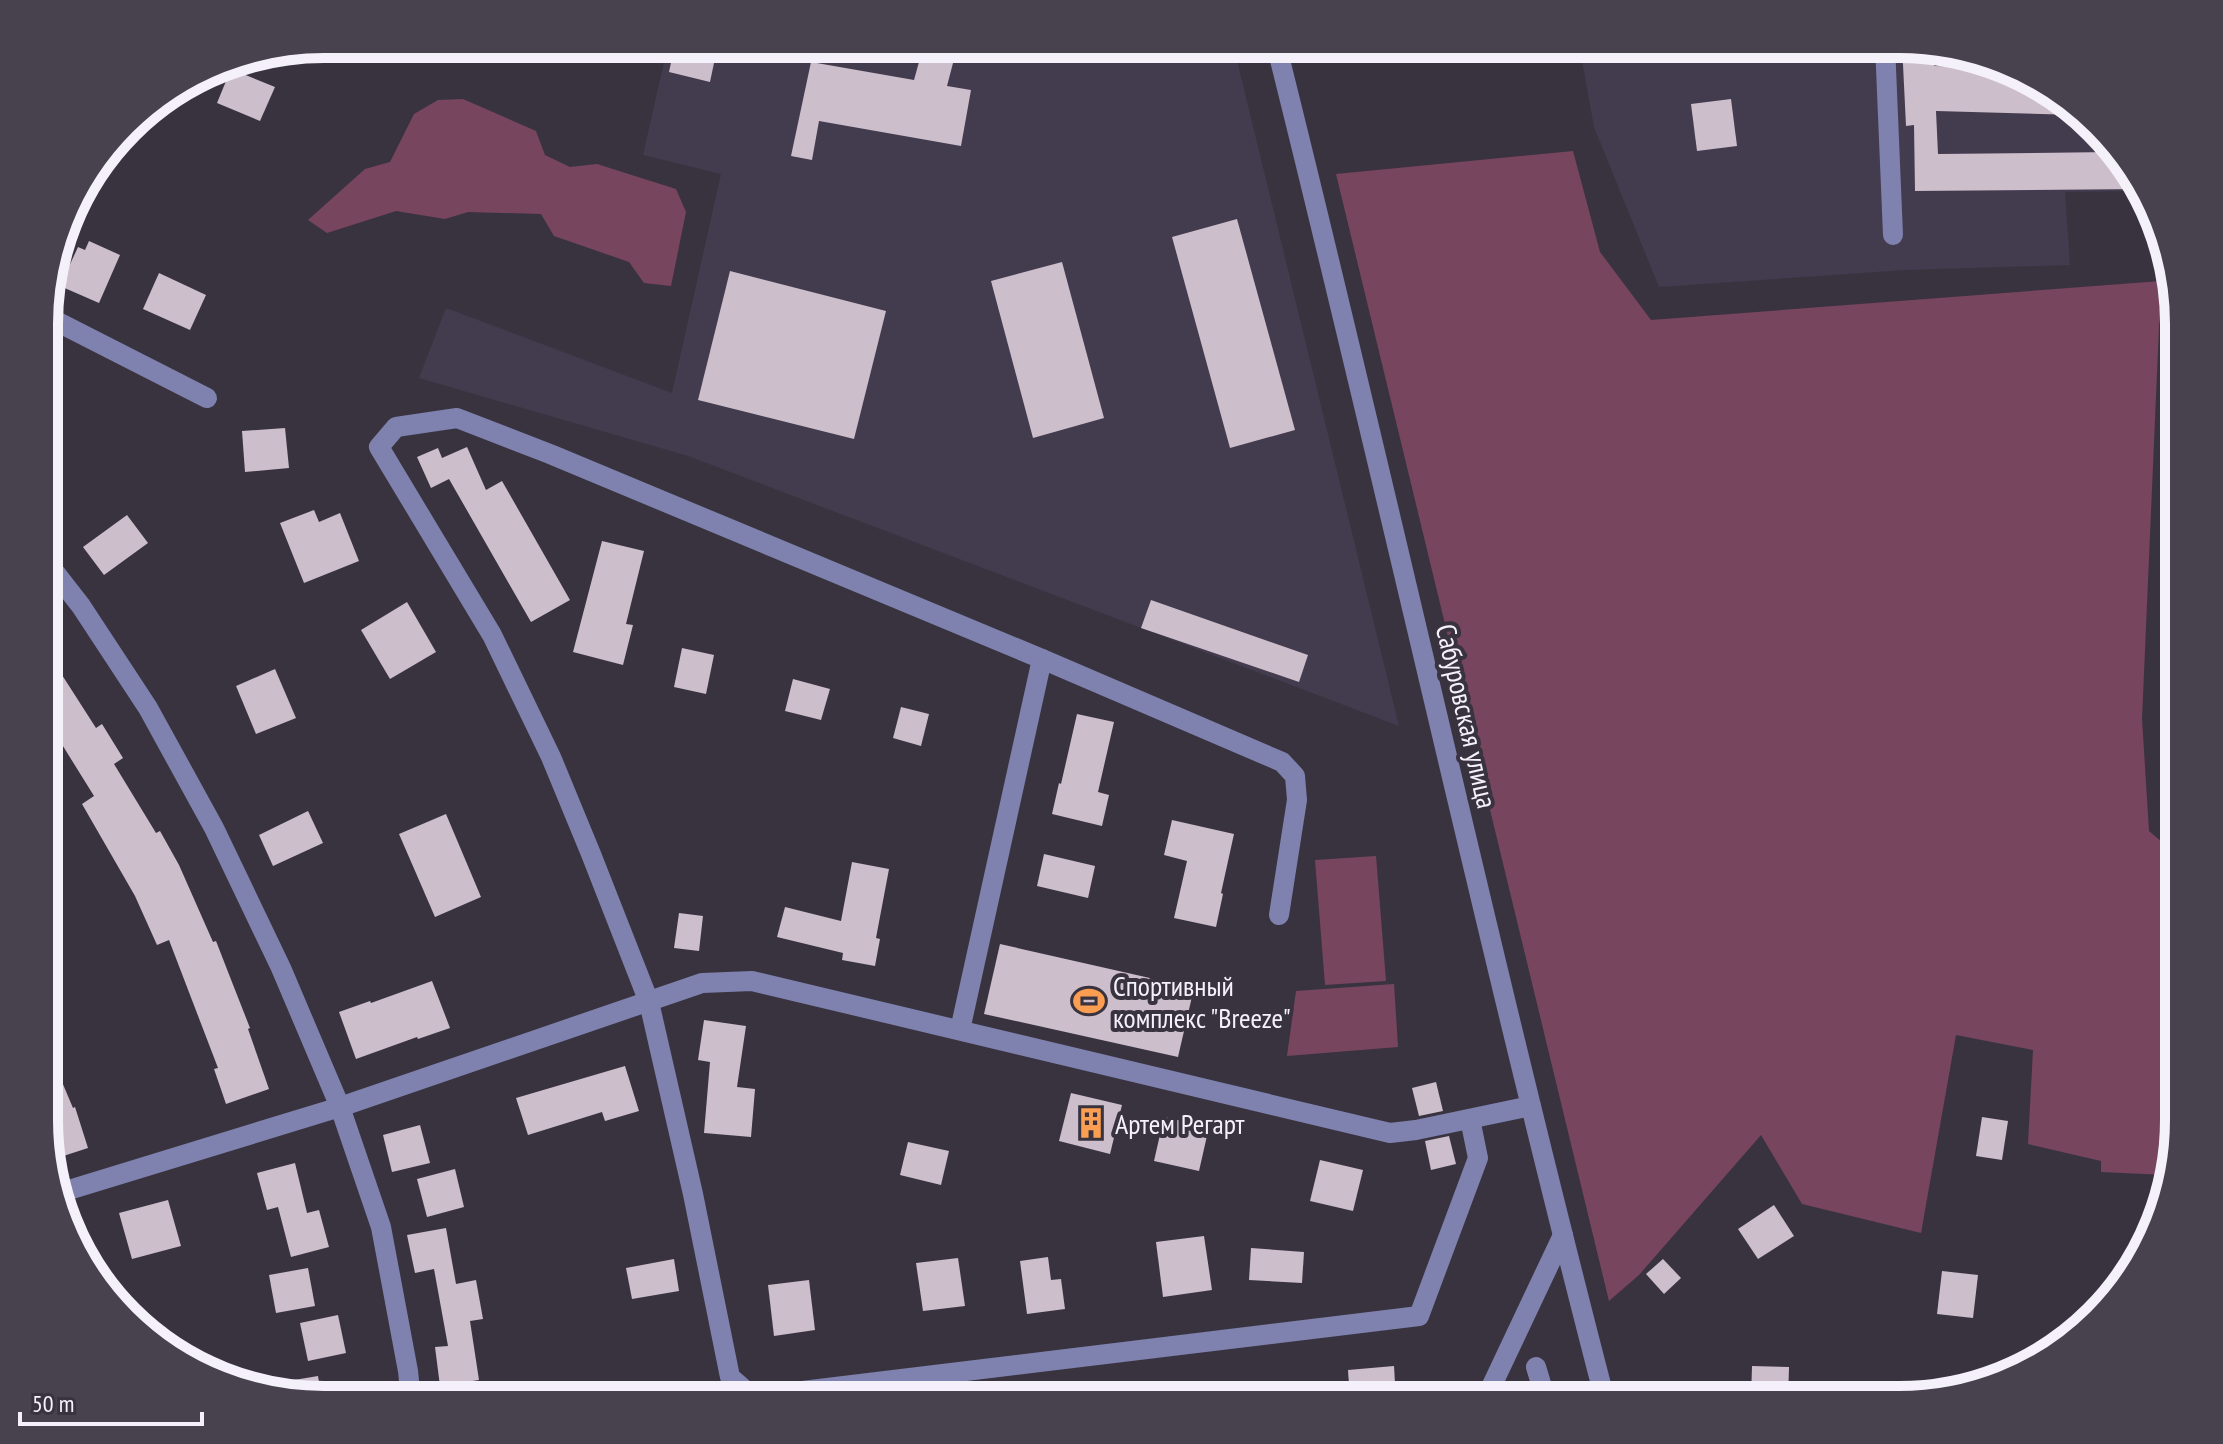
<svg xmlns="http://www.w3.org/2000/svg" width="2223" height="1444" viewBox="0 0 2223 1444" font-family="'PT Sans Narrow',sans-serif">
	<rect width="100%" height="100%" fill="#393340"/>
	<g fill="#433b4e">
		<polygon points="668,44 1233,44 1399,726 688,456 419,378 446,308 672,393 721,174 643,155"/>
		<polygon points="1579,44 1900,44 1989,59 2055,91 2142,184 2144,191 2065,192 2070,265 1905,270 1659,287 1594,127"/>
	</g>
	<g fill="#78455e">
		<polygon points="463,99 536,131 545,155 570,167 597,164 676,189 686,212 671,286 644,283 629,262 554,236 541,214 468,212 445,219 396,211 327,233 308,220 365,169 390,162 414,114 438,100"/>
		<polygon points="1573,151 1600,252 1651,320 2161,281 2142,719 2149,831 2178,856 2178,1138 2166,1175 2101,1172 2101,1161 2028,1144 2033,1050 1956,1035 1921,1233 1802,1204 1761,1135 1639,1275 1609,1301 1336,174"/>
		<polygon points="1376,856 1386,981 1325,985 1315,860"/>
		<polygon points="1394,984 1398,1047 1287,1056 1296,991"/>
	</g>
	<g fill="#ccbecb">
		<polygon points="675,44 718,44 710,82 669,72"/>
		<polygon points="924,44 958,44 947,86 971,90 961,146 819,121 812,160 791,156 811,62 914,80"/>
		<polygon points="1902,44 1933,49 1934,66 2007,68 2055,91 2077,115 1936,111 1938,154 2112,152 2142,184 2143,189 1915,191 1914,125 1906,126"/>
		<polygon points="231,69 275,87 260,121 217,103"/>
		<polygon points="1731,99 1737,146 1697,151 1691,104"/>
		<polygon points="1237,219 1295,430 1230,448 1172,237"/>
		<polygon points="89,241 120,255 99,303 60,286 78,247 85,250"/>
		<polygon points="1062,262 1104,418 1033,438 991,281"/>
		<polygon points="730,271 886,311 854,439 698,400"/>
		<polygon points="159,273 206,295 190,330 143,309"/>
		<polygon points="285,428 289,468 245,472 242,431"/>
		<polygon points="467,447 486,490 502,481 570,600 531,622 449,479 431,488 417,457 438,448 442,458"/>
		<polygon points="314,510 319,522 340,513 359,561 304,583 280,523"/>
		<polygon points="127,515 148,543 104,575 83,547"/>
		<polygon points="602,541 644,551 626,624 633,625 623,665 573,652"/>
		<polygon points="1151,600 1308,655 1299,682 1141,628"/>
		<polygon points="407,602 436,652 390,679 361,630"/>
		<polygon points="682,648 714,655 706,694 674,687"/>
		<polygon points="46,650 96,728 102,724 123,758 114,764 156,833 160,831 179,865 213,942 216,941 230,977 250,1028 248,1029 269,1089 226,1104 214,1069 218,1068 169,940 157,945 135,896 82,804 94,796 53,730 46,734"/>
		<polygon points="275,669 296,718 256,734 236,686"/>
		<polygon points="793,679 830,689 821,720 785,711"/>
		<polygon points="901,707 929,714 921,746 893,738"/>
		<polygon points="1077,714 1114,722 1098,792 1109,795 1102,826 1052,814 1059,783 1061,784"/>
		<polygon points="308,811 323,843 273,866 259,835"/>
		<polygon points="446,814 481,897 435,917 399,834"/>
		<polygon points="1172,820 1234,834 1221,893 1223,894 1216,927 1174,918 1187,861 1164,855"/>
		<polygon points="1044,854 1095,866 1088,898 1037,886"/>
		<polygon points="852,862 889,869 876,938 880,939 875,966 842,960 843,953 777,937 785,907 841,921"/>
		<polygon points="679,913 703,916 699,951 674,948"/>
		<polygon points="1000,944 1194,988 1178,1057 984,1014"/>
		<polygon points="432,981 450,1028 418,1039 417,1037 356,1059 339,1012 370,1001 371,1003"/>
		<polygon points="704,1020 746,1026 737,1087 755,1089 751,1137 704,1133 710,1062 698,1060"/>
		<polygon points="46,1044 73,1108 75,1107 88,1148 48,1161 46,1156"/>
		<polygon points="625,1066 639,1111 605,1121 602,1112 528,1135 516,1098"/>
		<polygon points="1436,1082 1443,1111 1419,1116 1412,1088"/>
		<polygon points="1071,1093 1122,1105 1110,1154 1059,1141"/>
		<polygon points="1164,1117 1209,1127 1199,1171 1154,1161"/>
		<polygon points="1982,1117 2008,1121 2002,1160 1976,1156"/>
		<polygon points="420,1125 430,1163 392,1172 383,1135"/>
		<polygon points="1449,1136 1456,1164 1431,1170 1425,1141"/>
		<polygon points="908,1142 949,1151 941,1185 900,1175"/>
		<polygon points="1320,1160 1363,1170 1353,1211 1310,1201"/>
		<polygon points="295,1163 307,1213 319,1210 329,1247 291,1257 278,1207 267,1210 257,1173"/>
		<polygon points="455,1169 464,1207 427,1217 417,1179"/>
		<polygon points="168,1200 181,1246 132,1259 119,1213"/>
		<polygon points="1774,1205 1794,1236 1758,1259 1738,1229"/>
		<polygon points="446,1228 456,1284 476,1280 483,1319 470,1321 479,1380 440,1386 435,1347 448,1346 434,1269 415,1273 407,1235"/>
		<polygon points="1204,1236 1212,1290 1163,1297 1156,1242"/>
		<polygon points="1251,1248 1304,1252 1302,1283 1249,1280"/>
		<polygon points="1048,1257 1051,1280 1061,1279 1065,1309 1027,1314 1020,1261"/>
		<polygon points="958,1258 965,1306 923,1311 916,1263"/>
		<polygon points="674,1259 679,1291 632,1299 626,1268"/>
		<polygon points="1663,1259 1681,1278 1664,1294 1646,1274"/>
		<polygon points="308,1268 315,1306 276,1313 269,1275"/>
		<polygon points="1942,1271 1978,1275 1973,1318 1937,1314"/>
		<polygon points="809,1280 815,1330 774,1336 768,1285"/>
		<polygon points="338,1315 346,1353 308,1361 300,1323"/>
		<polygon points="1394,1366 1396,1400 1350,1400 1348,1370"/>
		<polygon points="1752,1366 1789,1367 1788,1399 1751,1399"/>
		<polygon points="318,1376 322,1400 258,1389 258,1386"/>
	</g>
	<g fill="none" stroke-linecap="round" stroke-linejoin="round">
		<g stroke="#7f82ae" stroke-width="20">
			<polyline points="844,44 888,53"/>
			<path d="M 1276,44 C 1389,495 1488,950 1605,1400"/>
			<polyline points="1591,44 1592,49 1639,44"/>
			<polyline points="1885,44 1893,235"/>
			<polyline points="46,316 207,398"/>
			<polyline points="46,561 81,606 148,708 214,828 281,968 340,1107 381,1227 408,1371 411,1400"/>
			<polyline points="1042,659 1282,762 1295,776 1297,800 1279,915"/>
			<polyline points="960,1030 1042,659 550,454 457,418 396,427 379,447 492,635 551,757 591,854 649,1002 693,1194 730,1377 753,1397 1419,1316 1478,1158 1470,1119"/>
			<polyline points="59,1193 340,1107 702,983 752,981 1390,1133 1416,1130 1531,1106"/>
			<polyline points="1536,1367 1546,1400"/>
			<polyline points="1485,1400 1563,1235"/>
		</g>
	</g>
	<defs>
		<symbol id="stadium-bare" viewBox="-9 -9 18 18"><path d="M0-5a6.5 5 0 1 0 0 10a6.5 5 0 1 0 0-10ZM-3.5-1.8h7v3.6h-7Z" fill="#fb9e51" stroke="#393340" stroke-width="2.5" paint-order="stroke"/></symbol>
		<symbol id="building-bare" viewBox="-9 -9 18 18"><path d="M-4-6H4V6H1V3H-1V6H-4ZM-2.5-4.3h1.7v1.8h-1.7ZM.8-4.3h1.7v1.8H.8ZM-2.5-1h1.7V.8h-1.7ZM.8-1h1.7V.8H.8Z" fill="#fb9e51" stroke="#393340" stroke-width="2.5" paint-order="stroke"/></symbol>
	</defs>
	<g fill-rule="evenodd">
		<use href="#stadium-bare" x="1067" y="979" width="44" height="44"/>
		<use href="#building-bare" x="1069" y="1101" width="44" height="44"/>
	</g>
	<g text-anchor="middle" dominant-baseline="central" stroke-width="8" stroke-linejoin="round" paint-order="stroke">
		<g font-size="28" fill="#f5f1fa" stroke="#393340">
			<text transform="translate(1467 716) rotate(77)">Сабуровская улица</text>
		</g>
		<g font-size="28" fill="#f5f1fa" stroke="#393340" text-anchor="start">
			<text x="1113" y="985">Спортивный<tspan x="1113" dy="32">комплекс "Breeze"</tspan></text>
			<text x="1115" y="1123">Артем Регарт</text>
		</g>
	</g>
	<path d="M0 0H2223V1444H0ZM324 58H1899A266 266 0 0 1 2165 324V1120A266 266 0 0 1 1899 1386H324A266 266 0 0 1 58 1120V324A266 266 0 0 1 324 58Z" fill="#48424f" fill-rule="evenodd"/>
	<path fill="none" stroke="#f5f1fa" stroke-width="10" d="M324 58H1899A266 266 0 0 1 2165 324V1120A266 266 0 0 1 1899 1386H324A266 266 0 0 1 58 1120V324A266 266 0 0 1 324 58Z"/>
	<path d="M20 1412v12h182v-12" fill="none" stroke="#f5f1fa" stroke-width="4"/>
	<text x="32" y="1412" font-size="24" fill="#f5f1fa" stroke="#393340" stroke-width="6" paint-order="stroke">50 m</text>
</svg>
